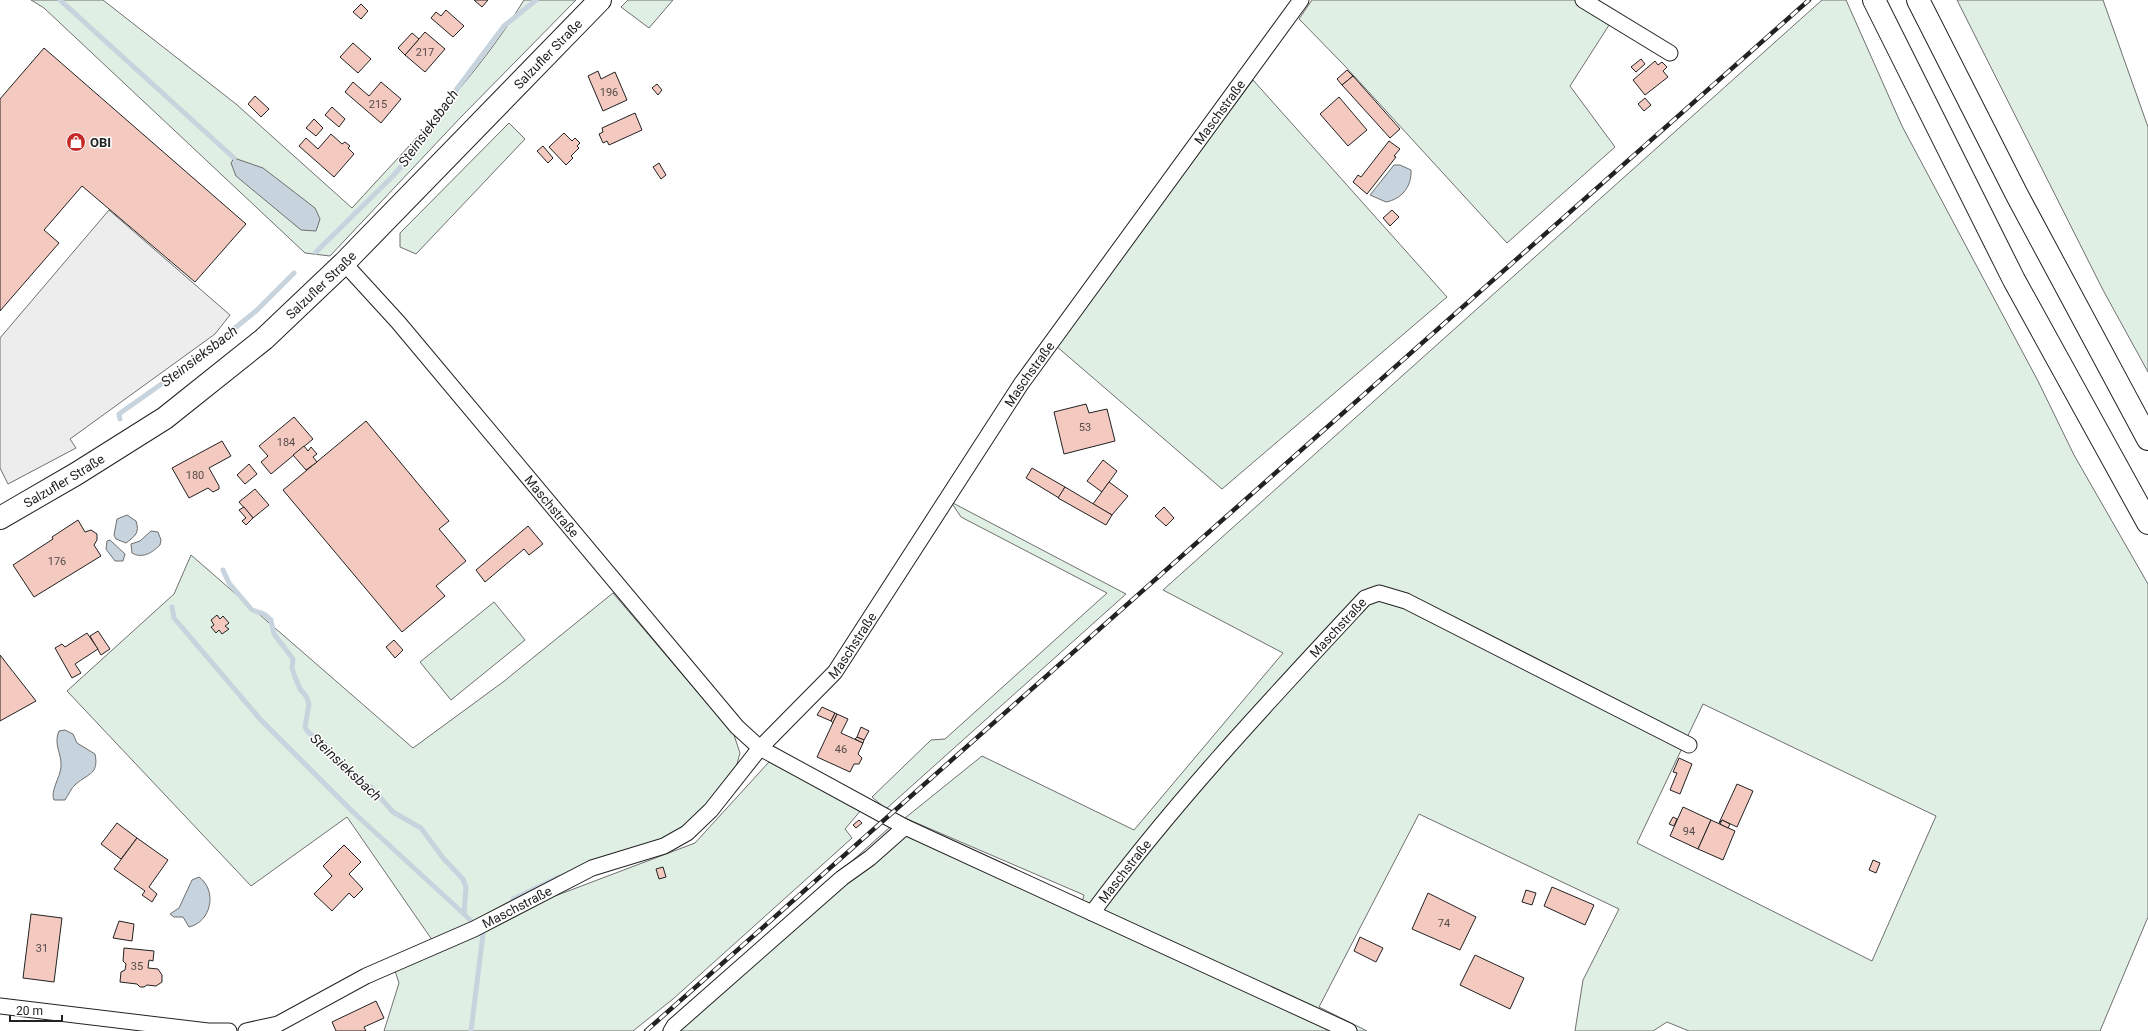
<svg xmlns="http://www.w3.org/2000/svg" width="2148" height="1031" viewBox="0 0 2148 1031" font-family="Roboto,sans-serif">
	<rect width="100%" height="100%" fill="#fff"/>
	<g fill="#e0efe3" stroke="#6f6f6f" fill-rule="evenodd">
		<path d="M 31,0 L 103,0 L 236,104 L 352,208 C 413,141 477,77 524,0 L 576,0 L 460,118 L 330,256 L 305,253 L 44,8 Z"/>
		<polygon points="628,0 673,0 649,28 621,7"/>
		<polygon points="1312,0 1575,0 1611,22 1570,86 1615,147 1507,243 1344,65 1299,19"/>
		<path d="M 1822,0 L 1846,0 L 1902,126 L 2038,381 L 2074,455 L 2148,584 L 2148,917 L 2100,1031 L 1689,1031 L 1667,1022 L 1653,1031 L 1575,1031 L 1583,980 L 1619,909 L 1419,814 L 1319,1007 L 1367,1031 L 662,1031 L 890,827 L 1079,913 L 1084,895 L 905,818 L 982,756 L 1134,830 L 1283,653 L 1163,590 ZM 1703,704 L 1936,816 L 1872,961 L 1637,843 Z"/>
		<polygon points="1957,0 2103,0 2148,127 2148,372 2103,290"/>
		<polygon points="1253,80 1447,297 1222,489 1055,345"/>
		<polygon points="509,123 525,139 416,254 400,247 400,233"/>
		<polygon points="951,502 1126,594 886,809 872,797 931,740 945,739 1107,593 961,517"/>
		<polygon points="191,555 413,748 503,682 613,593 734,735 740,753 734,775 700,814 668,839 562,879 555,896 695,843 769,762 862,809 845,829 852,838 673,999 633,1031 384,1031 399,983 395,971 437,947 347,817 251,886 67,691 174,594"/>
		<polygon points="494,602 525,640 451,700 420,662"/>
	</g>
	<polygon fill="#ededed" stroke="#6f6f6f" points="109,210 230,315 215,334 70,439 76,448 8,484 0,468 0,338"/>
	<g fill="#c7d3dd" stroke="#6f6f6f">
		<polygon points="234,158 263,168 315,208 320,219 316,231 301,230 236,176 231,163"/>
		<path d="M 1394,165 L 1400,165 L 1411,170 C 1412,186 1402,199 1386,202 L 1370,195 Z"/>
		<path d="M 127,515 L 136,521 C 140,533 135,536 126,543 L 116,539 L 114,535 L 117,519 Z"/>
		<path d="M 151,531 L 158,532 L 161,540 L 160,545 C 152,553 142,559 132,553 L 131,544 L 140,541 Z"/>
		<polygon points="110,540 125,554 123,561 115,561 106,549 107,541"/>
		<path d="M 65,730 L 73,734 L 77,743 L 95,754 C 99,774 89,773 76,784 C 71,788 69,794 65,800 L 54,800 C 50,791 60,778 61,767 C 62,753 53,745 59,731 Z"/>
		<path d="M 199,877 C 218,891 211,922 189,927 L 183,917 L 174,917 L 170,914 L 179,908 L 192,880 Z"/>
	</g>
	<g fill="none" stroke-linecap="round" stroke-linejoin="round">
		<g stroke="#c7d3dd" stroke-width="5">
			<polyline points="60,0 234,158"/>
			<polyline points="316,252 393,176 406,161 420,138 504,26 536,0"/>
			<polyline points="120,419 119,414 194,361 256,311 294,273"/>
			<polyline points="223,570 229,583 252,610 264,614 271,620 274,634 293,659 292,668 295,677 300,689 306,696 309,704 305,727 308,732 325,744 330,754 347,767 361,782 371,787 393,812 421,828 443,858 463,879 466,887 464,914 473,923"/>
			<polyline points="172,607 174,618 260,719 353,812 464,914"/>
			<polyline points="513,899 559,877"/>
			<polyline points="471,1031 483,934"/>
		</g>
	</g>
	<g fill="#f3c9c0" stroke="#222">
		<polygon points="474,0 488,0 482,7"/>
		<polygon points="361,4 368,11 361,19 353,12"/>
		<polygon points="446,10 464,26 453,37 431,18 436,12 441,16"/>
		<polygon points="425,32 445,49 425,72 405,55"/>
		<polygon points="412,33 419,39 405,55 398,48"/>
		<polygon points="353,43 371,59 358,73 340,57"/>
		<polygon points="44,48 246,224 195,282 82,186 44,230 59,243 0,311 0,99"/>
		<polygon points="1641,59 1645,64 1636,72 1631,67"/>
		<polygon points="1655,61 1658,65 1662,62 1667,67 1663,71 1668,77 1645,95 1633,80"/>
		<polygon points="1347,70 1353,76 1342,85 1337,79"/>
		<polygon points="598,71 601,79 615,72 627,100 603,111 588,76"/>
		<polygon points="1353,76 1400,129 1390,138 1342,85"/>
		<polygon points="353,82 369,96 381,82 401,99 381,123 345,92"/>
		<polygon points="657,84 662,90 658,95 652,88"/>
		<polygon points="255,96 269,109 261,117 248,104"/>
		<polygon points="1339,97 1367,130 1348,146 1320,114"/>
		<polygon points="1645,98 1651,105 1644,111 1638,104"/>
		<polygon points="332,107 345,119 339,127 325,115"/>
		<polygon points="635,113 642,130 609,145 607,141 603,143 599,134 603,132 602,128"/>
		<polygon points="314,119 323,128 316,136 306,128"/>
		<polygon points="564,133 572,141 575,138 580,143 577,146 579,148 571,156 573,158 566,165 549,147"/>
		<polygon points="331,134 342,144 345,142 350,146 348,148 354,154 334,177 299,146 306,138 318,149"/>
		<polygon points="1389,141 1400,149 1394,156 1396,157 1367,194 1353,182 1358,175 1361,177"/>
		<polygon points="543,146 553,158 548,163 537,151"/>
		<polygon points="659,163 666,175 661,179 653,167"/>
		<polygon points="1392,210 1399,217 1390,226 1383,218"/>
		<polygon points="1086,404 1089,413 1107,409 1115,441 1064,454 1054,412"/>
		<polygon points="294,417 313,439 271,474 261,462 268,456 259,446"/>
		<polygon points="366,421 449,521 439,529 466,561 436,586 445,596 402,632 283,490"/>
		<polygon points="222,441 231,456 209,468 219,486 219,489 213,492 208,488 189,498 172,468"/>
		<polygon points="304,446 308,451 311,447 317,454 313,457 317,462 306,470 293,455"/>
		<polygon points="1103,460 1117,471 1102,492 1087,481"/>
		<polygon points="249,464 257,474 245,484 237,475"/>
		<polygon points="1032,468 1065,487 1059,498 1026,478"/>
		<polygon points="1109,482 1128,496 1112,515 1093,504"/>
		<polygon points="1065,487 1112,515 1106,525 1058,498"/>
		<polygon points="255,489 269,505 253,518 239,502"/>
		<polygon points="244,507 253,518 246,525 242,521 246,518 239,510"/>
		<polygon points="1164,507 1174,518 1166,526 1155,516"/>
		<polygon points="78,520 85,532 91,530 97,534 97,540 94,545 101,556 34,597 13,565 53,539 52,537"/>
		<polygon points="528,526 543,544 529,555 524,549 485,582 476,570"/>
		<polygon points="217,615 220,619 223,616 229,623 225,626 229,629 222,634 219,630 216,633 211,627 214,625 211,620"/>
		<polygon points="98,631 110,649 101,655 90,636"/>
		<polygon points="87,633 98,649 75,664 81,673 72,678 55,648 62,644 65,647"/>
		<polygon points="394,640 403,650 395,658 386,647"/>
		<polygon points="0,655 36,701 0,721"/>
		<polygon points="822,707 835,713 831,721 817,715"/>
		<polygon points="835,713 837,714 833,723 831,721"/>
		<polygon points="837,714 848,719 841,733 863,743 858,754 862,758 859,764 854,764 850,772 817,757"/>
		<polygon points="861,727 869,731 864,740 857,737"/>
		<polygon points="857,737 864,740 863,743 855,739"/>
		<polygon points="1679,758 1692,764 1680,794 1670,790 1677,773 1673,772"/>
		<polygon points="1737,784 1753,791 1737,827 1722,820 1719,823"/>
		<polygon points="1683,807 1711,820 1698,849 1670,836"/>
		<polygon points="1673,817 1677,819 1674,826 1669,824"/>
		<polygon points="859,820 862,823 856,828 853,825"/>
		<polygon points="1711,820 1735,831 1723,860 1698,849"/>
		<polygon points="1722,820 1730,824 1728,828 1720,824"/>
		<polygon points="117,823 137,838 121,859 101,844"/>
		<polygon points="137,838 168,860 149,887 157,894 152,902 142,895 145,891 114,869"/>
		<polygon points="344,845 361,862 349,874 363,889 354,898 349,893 332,911 314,894 332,876 323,866"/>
		<polygon points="1873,860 1880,863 1876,873 1869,870"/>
		<polygon points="663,867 666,877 659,879 656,869"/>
		<polygon points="1552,887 1594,905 1585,925 1544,906"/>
		<polygon points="1526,890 1536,893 1532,905 1522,902"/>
		<polygon points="1428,893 1476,917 1460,950 1412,929"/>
		<polygon points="31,914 62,918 54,982 23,978"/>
		<polygon points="119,921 134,924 132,941 113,938"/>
		<polygon points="1360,937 1383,948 1376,962 1354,951"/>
		<polygon points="124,948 154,951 153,961 149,960 148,968 158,969 162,975 162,982 156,986 147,985 144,987 140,987 137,984 120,982 121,972 125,970 126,964 123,961"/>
		<polygon points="1475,955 1524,978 1510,1009 1460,985"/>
		<polygon points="376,1001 384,1018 364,1027 366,1031 336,1031 332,1022"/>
	</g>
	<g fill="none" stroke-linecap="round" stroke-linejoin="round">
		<defs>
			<g id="street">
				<polyline points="1583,0 1670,53"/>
				<path id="s1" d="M 344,263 L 398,322 L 737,727 L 760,748 L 905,827 L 1349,1031"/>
				<path id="s2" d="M 1092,913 C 1175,801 1270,700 1365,598 L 1379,593 L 1406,601 L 1689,745"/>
				<polyline points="0,1006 208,1031 229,1031"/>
				<path id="s3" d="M 246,1031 L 278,1024 L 366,976 L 474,929 L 592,868 L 664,846 L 687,833 L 711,810 L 760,748 L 835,672 L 1021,384 L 1301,0"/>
				<polyline points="671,1031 674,1026 842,878 870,858 905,827"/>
			</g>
			<g id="secondary">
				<path id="s4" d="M 0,518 L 76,474 L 165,418 L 264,339 L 344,263 L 600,0"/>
			</g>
			<g id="highway">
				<polyline points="1874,0 2014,280 2148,523"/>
				<polyline points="1918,0 2017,195 2148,439"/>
			</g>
		</defs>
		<use href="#street" stroke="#222" stroke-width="17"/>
		<use href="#secondary" stroke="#222" stroke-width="24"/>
		<use href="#highway" stroke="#222" stroke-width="24"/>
		<use href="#street" stroke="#fff" stroke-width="15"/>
		<use href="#secondary" stroke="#fff" stroke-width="22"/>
		<use href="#highway" stroke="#fff" stroke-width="22"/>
		<defs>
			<polyline id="rail" points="646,1031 1809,0"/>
		</defs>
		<use href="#rail" stroke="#222" stroke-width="4.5"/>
		<use href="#rail" stroke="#fff" stroke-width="3" stroke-dasharray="9" stroke-linecap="butt"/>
	</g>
	<defs>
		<symbol id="shop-disc" viewBox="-11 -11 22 22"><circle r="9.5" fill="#c62828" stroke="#fff"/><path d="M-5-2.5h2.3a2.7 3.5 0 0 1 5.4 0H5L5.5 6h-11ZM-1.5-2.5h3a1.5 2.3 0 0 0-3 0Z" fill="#fff"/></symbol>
	</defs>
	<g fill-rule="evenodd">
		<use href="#shop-disc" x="65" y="131" width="22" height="22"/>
	</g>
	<g text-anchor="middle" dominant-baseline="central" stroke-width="3" stroke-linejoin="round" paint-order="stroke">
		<g font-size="11" fill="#564c4a">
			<text x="425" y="52">217</text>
			<text x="609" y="92">196</text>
			<text x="378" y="104">215</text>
			<text x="1085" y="427">53</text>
			<text x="286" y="442">184</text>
			<text x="195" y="475">180</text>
			<text x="57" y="561">176</text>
			<text x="841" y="749">46</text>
			<text x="1689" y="831">94</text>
			<text x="1444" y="923">74</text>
			<text x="42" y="948">31</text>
			<text x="137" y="966">35</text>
		</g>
		<g font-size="13" fill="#222" stroke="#fff">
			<text stroke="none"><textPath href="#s4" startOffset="722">Salzufler Straße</textPath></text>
			<text stroke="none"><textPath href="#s3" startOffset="1384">Maschstraße</textPath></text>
			<text stroke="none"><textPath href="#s4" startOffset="398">Salzufler Straße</textPath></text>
			<text stroke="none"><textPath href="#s3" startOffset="1060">Maschstraße</textPath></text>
			<text stroke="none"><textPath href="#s4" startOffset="74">Salzufler Straße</textPath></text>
			<text stroke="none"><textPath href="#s1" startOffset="320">Maschstraße</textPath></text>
			<text stroke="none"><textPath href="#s2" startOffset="377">Maschstraße</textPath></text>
			<text stroke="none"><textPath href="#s3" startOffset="736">Maschstraße</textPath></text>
			<text stroke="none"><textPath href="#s2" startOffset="53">Maschstraße</textPath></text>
			<text stroke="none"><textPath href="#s3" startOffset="299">Maschstraße</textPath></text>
		</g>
		<g font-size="13" font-weight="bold" fill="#222" stroke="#fff" text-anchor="start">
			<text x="90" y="142">OBI</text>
		</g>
		<g font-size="14" font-style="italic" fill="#222" stroke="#fff">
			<text transform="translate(428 128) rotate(-54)">Steinsieksbach</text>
			<text transform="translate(199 356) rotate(-37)">Steinsieksbach</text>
			<text transform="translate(346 767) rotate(43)">Steinsieksbach</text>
		</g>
	</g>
	<path d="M10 1015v6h52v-6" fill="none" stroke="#222222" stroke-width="2"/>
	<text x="16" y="1015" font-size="12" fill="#222222" stroke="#ffffff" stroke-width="3" paint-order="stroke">20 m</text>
</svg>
